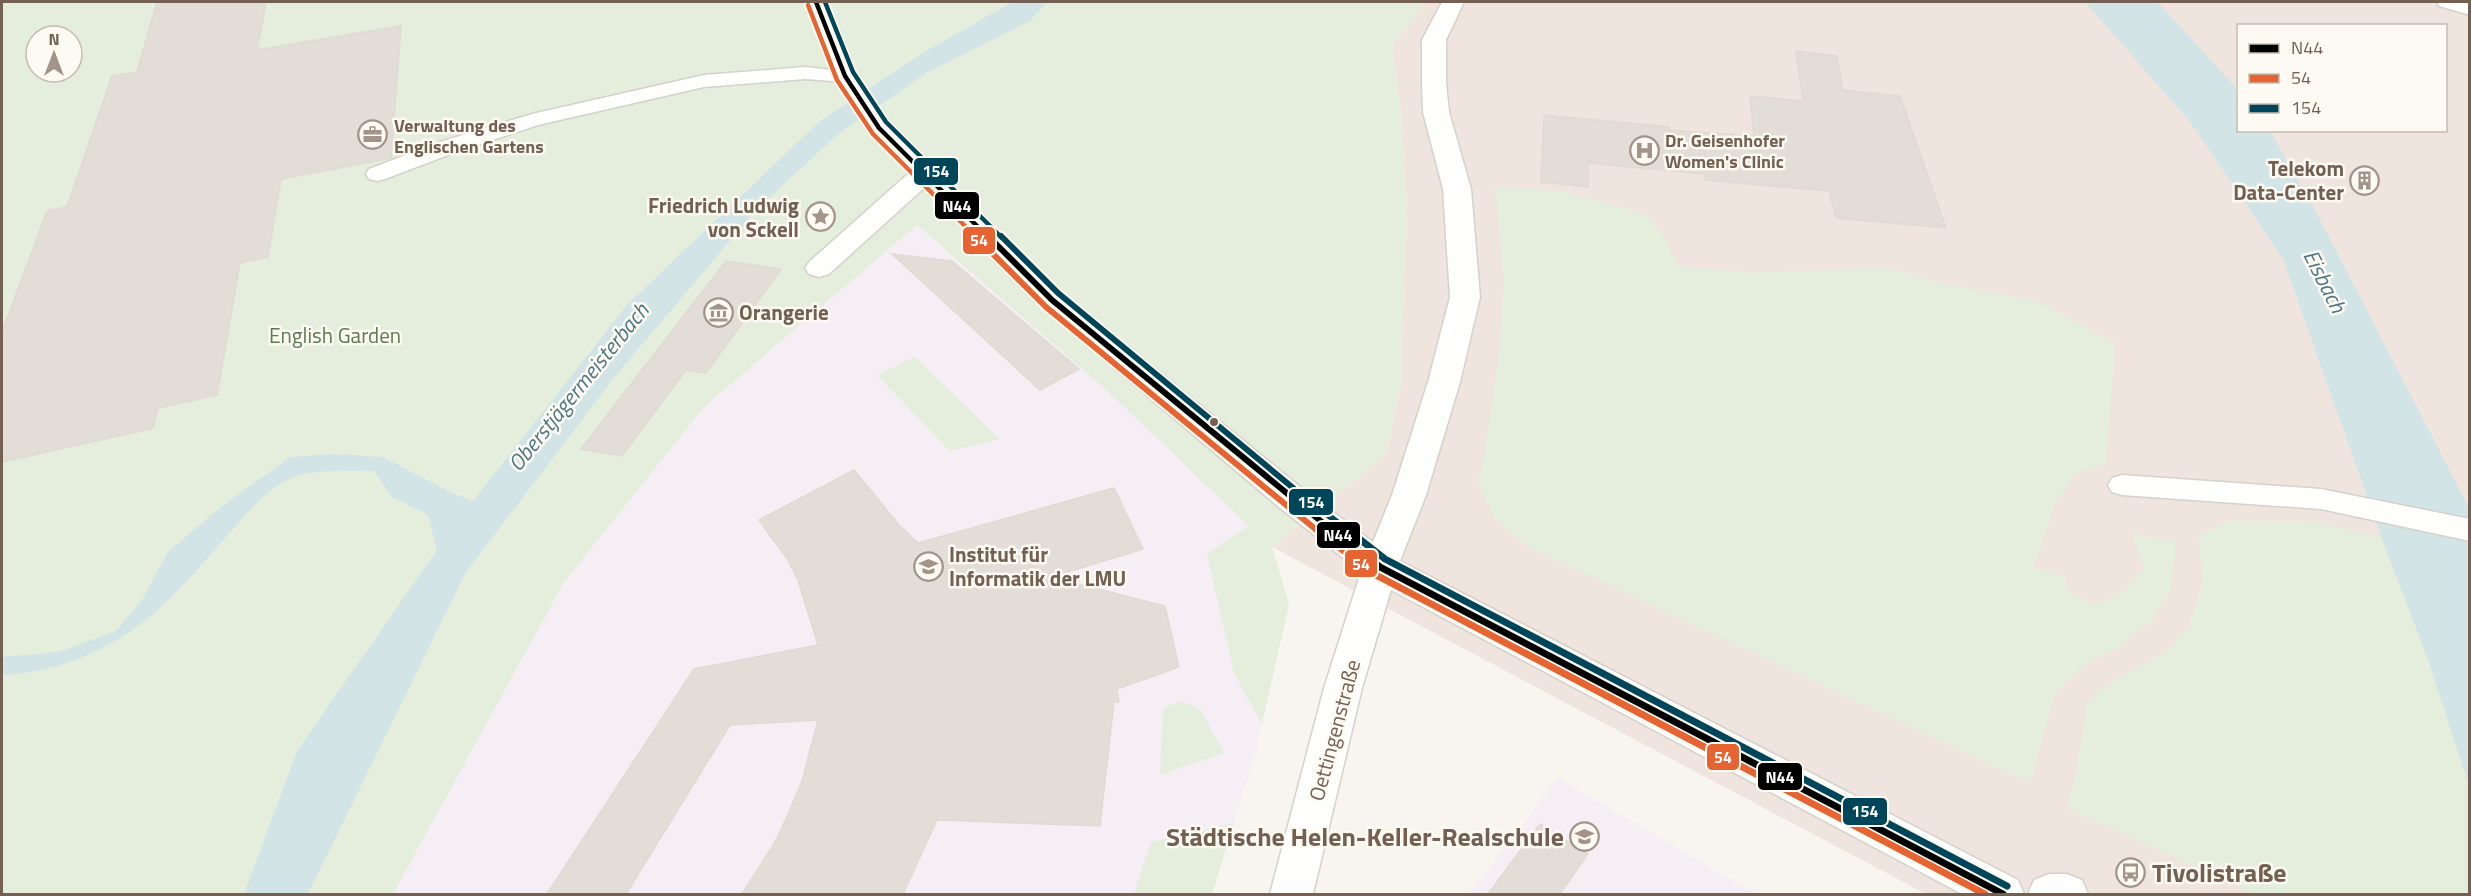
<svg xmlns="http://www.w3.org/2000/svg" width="2471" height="896" viewBox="0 0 2471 896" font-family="'Titillium Web',sans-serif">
	<rect width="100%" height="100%" fill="#f8f5f0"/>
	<path fill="#efe5de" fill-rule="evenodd" d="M 1426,2 L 2469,2 L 2469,894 L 1926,894 L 1272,547 L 1386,455 L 1401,381 L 1406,210 L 1402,121 L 1392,45 ZM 2238,26 L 2446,26 L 2446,130 L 2238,130 Z"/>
	<g fill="#f5eef4">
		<polygon points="917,225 1104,388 1272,547 1289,604 1255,754 1212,894 393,894 563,584 703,408"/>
		<polygon points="1558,778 1756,894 1469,894"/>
	</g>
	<g fill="#e5eddd" fill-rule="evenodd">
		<path d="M 2,2 L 1426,2 L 1392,45 L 1402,121 L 1406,210 L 1401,381 L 1386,455 L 1272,547 L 1289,604 L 1262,724 L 1234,673 L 1207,554 L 1249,526 L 1104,388 L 917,225 L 703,408 L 563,584 L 393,894 L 2,894 ZM 36,36 L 72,36 L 72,72 L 36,72 Z"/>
		<polygon points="1495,186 1559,191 1643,213 1662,233 1678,266 1754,273 1884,267 1946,284 2037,301 2115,343 2106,463 2075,474 2055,503 2033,570 2043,569 2064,577 2069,593 2094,605 2121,593 2145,568 2132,534 2176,541 2171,589 2152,620 2122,645 2085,664 2056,691 2030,783 1528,547 1494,517 1478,481 1484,458 1499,356 1504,279"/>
		<polygon points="915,357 999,439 950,451 877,375"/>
		<polygon points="2231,520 2312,522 2381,537 2427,657 2469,785 2469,894 2255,894 2067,808 2077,770 2087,704 2108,683 2166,652 2189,626 2202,583 2199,536"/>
		<polygon points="1182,701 1201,710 1224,753 1160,775 1163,708"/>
		<polygon points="1234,823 1212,894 1134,894 1151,842"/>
	</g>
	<g fill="#d3e4e7">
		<path d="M 1012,2 L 1047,2 L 1030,21 L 926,73 L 837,135 L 756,210 L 617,374 L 466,572 L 308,894 L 244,894 L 297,751 L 437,550 L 428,515 L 392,497 L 374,471 C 351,471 309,469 289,479 C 263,492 245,516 226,537 C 204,561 182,589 158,610 C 114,648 59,673 2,675 L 2,657 L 58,652 L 116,631 L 142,600 L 168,552 L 221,507 L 290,457 L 331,454 L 383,457 L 454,494 L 473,501 L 627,305 L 820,121 L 921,54 Z"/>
		<polygon points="2085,2 2158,2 2238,90 2238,130 2270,131 2314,208 2469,508 2469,785 2427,657 2381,536 2283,259 2191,123"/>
	</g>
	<g fill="#e3ddd7" stroke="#e0dad3" stroke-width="1.5">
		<polygon points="157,2 266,2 257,50 401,26 391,158 281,179 268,257 240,263 217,395 158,408 153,428 2,462 2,332 47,211 67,207 112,76 137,72"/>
		<polygon points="1796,51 1837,56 1843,90 1900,96 1946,228 1836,218 1829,191 1705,180 1704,174 1588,163 1588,187 1541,182 1544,115 1669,127 1669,130 1754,136 1750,96 1803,101"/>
		<polygon points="892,254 952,261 1079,369 1040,390"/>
		<polygon points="726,261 781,269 706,373 686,370 622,456 581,449"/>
		<polygon points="854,470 899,525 918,543 1114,488 1143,549 1051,577 1165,606 1179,667 1117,689 1119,702 1114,702 1100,826 937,820 903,894 742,894 775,842 790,810 802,781 818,720 730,725 626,894 547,894 694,669 818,645 798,580 786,557 759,520"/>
		<polygon points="1540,824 1588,854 1560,894 1488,894"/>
	</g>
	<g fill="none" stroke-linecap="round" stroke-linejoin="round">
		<defs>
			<g id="lane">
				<polygon points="2437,2 2463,2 2470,4 2470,15 2439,6"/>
				<polygon points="805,67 852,72 855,76 852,80 845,82 805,79 704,87 538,125 456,152 385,179 377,181 369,179 366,174 369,169 440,142 532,114 704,75"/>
				<polygon points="2122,475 2321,489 2470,519 2470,541 2321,509 2122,495 2112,492 2108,485 2112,478"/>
			</g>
			<g id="street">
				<polygon points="805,2 827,2 857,76 888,123 1062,293 1304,490 1373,542 1392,495 1428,382 1450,297 1443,189 1423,112 1422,83 1422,40 1442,2 1464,2 1446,40 1446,83 1449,112 1471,189 1480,297 1460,382 1426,495 1400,561 2018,880 2024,894 1962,894 1391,590 1362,688 1313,894 1270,894 1324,688 1361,572 1280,508 1042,307 924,188 829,274 819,277 809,274 805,268 809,262 909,173 870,133 833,76"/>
				<polygon points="2049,874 2067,874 2082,880 2088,894 2028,894 2034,880"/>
			</g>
		</defs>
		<use href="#lane" stroke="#d5d1cb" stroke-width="3"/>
		<use href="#street" stroke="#d5d1cb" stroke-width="3"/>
		<use href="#lane" fill="#fefefd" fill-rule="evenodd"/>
		<use href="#street" fill="#fefefd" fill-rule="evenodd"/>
		<defs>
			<polyline id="bus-1-far2" points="816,2 845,76 879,128 989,238"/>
			<polyline id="bus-1-far1" points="988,236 1052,300 1334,532"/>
			<polyline id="bus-1" points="1332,530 1380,567 2003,894"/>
			<polyline id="bus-2-far2" points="808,5 837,80 873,134 977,238"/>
			<polyline id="bus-2-far1" points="975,236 1046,307 1319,532"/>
			<polyline id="bus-2" points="1317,530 1374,574 1985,894"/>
			<polyline id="bus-3-far2" points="825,2 853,72 886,122 1002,238"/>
			<polyline id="bus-3-far1" points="1001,236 1058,293 1298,492 1350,532"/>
			<polyline id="bus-3" points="1348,530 1385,559 2007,886"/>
		</defs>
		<use href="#bus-1-far2" stroke="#fdfaf3" stroke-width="8"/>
		<use href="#bus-1-far1" stroke="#fdfaf3" stroke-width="10"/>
		<use href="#bus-1" stroke="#fdfaf3" stroke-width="11"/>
		<use href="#bus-2-far2" stroke="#fdfaf3" stroke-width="8"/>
		<use href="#bus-2-far1" stroke="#fdfaf3" stroke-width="10"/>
		<use href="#bus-2" stroke="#fdfaf3" stroke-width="11"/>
		<use href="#bus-3-far2" stroke="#fdfaf3" stroke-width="8"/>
		<use href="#bus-3-far1" stroke="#fdfaf3" stroke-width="10"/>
		<use href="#bus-3" stroke="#fdfaf3" stroke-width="11"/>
		<use href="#bus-1-far2" stroke="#000" stroke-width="4.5"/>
		<use href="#bus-1-far1" stroke="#000" stroke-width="6"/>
		<use href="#bus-1" stroke="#000" stroke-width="7"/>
		<use href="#bus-2-far2" stroke="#e66432" stroke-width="4.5"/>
		<use href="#bus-2-far1" stroke="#e66432" stroke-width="6"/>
		<use href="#bus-2" stroke="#e66432" stroke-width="7"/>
		<use href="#bus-3-far2" stroke="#00465a" stroke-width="4.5"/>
		<use href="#bus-3-far1" stroke="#00465a" stroke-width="6"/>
		<use href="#bus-3" stroke="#00465a" stroke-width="7"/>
	</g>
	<defs>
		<symbol id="office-ring" viewBox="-11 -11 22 22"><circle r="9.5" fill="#fdfaf3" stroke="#a29489" stroke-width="1.5"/><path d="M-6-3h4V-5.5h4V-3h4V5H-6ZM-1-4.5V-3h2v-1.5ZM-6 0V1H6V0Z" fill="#a29489"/></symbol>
		<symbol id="hospital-ring" viewBox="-11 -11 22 22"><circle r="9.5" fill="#fdfaf3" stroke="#a29489" stroke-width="1.5"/><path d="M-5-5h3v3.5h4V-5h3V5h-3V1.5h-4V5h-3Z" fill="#a29489"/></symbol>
		<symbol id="building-ring" viewBox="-11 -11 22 22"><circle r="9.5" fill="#fdfaf3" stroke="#a29489" stroke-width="1.5"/><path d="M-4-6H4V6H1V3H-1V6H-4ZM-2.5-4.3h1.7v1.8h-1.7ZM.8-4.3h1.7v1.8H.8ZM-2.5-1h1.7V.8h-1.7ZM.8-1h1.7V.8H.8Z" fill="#a29489"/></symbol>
		<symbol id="sight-ring" viewBox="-11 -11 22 22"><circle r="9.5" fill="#fdfaf3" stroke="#a29489" stroke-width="1.5"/><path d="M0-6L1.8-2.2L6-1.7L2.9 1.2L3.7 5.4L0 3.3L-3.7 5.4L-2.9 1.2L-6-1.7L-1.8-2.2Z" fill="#a29489"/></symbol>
		<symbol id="museum-ring" viewBox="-11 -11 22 22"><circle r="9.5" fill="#fdfaf3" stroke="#a29489" stroke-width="1.5"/><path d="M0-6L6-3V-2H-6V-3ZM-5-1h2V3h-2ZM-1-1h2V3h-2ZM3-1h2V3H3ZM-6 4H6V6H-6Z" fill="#a29489"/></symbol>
		<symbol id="university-ring" viewBox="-11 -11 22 22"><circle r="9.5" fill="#fdfaf3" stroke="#a29489" stroke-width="1.5"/><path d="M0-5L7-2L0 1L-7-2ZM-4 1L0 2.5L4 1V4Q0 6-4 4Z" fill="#a29489"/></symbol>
		<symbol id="school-ring" viewBox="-11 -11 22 22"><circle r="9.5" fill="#fdfaf3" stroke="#a29489" stroke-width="1.5"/><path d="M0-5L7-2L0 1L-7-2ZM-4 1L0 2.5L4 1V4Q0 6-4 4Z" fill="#a29489"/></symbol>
		<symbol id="bus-ring" viewBox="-11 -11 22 22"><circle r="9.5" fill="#fdfaf3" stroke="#a29489" stroke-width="1.5"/><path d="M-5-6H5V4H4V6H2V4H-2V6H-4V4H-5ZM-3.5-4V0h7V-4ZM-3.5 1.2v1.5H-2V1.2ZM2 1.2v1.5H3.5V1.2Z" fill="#a29489"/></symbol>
	</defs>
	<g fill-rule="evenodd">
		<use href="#office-ring" x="356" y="118" width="33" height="33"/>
		<use href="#hospital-ring" x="1628" y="134" width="33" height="33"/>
		<use href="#building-ring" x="2348" y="164" width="33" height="33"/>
		<use href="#sight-ring" x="804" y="200" width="33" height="33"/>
		<use href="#museum-ring" x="702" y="296" width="33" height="33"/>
		<use href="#university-ring" x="912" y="550" width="33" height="33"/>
		<use href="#school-ring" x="1568" y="820" width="33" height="33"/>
		<use href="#bus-ring" x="2114" y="856" width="33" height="33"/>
	</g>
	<circle fill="#746052" stroke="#fdfaf3" stroke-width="2" cx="1214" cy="422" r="5"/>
	<g text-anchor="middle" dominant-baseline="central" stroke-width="5" stroke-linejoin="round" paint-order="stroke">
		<g font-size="18" font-weight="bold" fill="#746052" stroke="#fdfaf3" text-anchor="start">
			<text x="394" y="125">Verwaltung des<tspan x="394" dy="21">Englischen Gartens</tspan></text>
			<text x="1665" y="140">Dr. Geisenhofer<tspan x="1665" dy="21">Women's Clinic</tspan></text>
		</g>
		<g font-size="21" font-weight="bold" fill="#746052" stroke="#fdfaf3" text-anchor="end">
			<text x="2344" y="168">Telekom<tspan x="2344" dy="24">Data-Center</tspan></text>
			<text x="799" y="205">Friedrich Ludwig<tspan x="799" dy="24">von Sckell</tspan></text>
			<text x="739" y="312" text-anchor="start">Orangerie</text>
			<text x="949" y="554" text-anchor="start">Institut für<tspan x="949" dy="24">Informatik der LMU</tspan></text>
		</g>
		<g font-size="21" fill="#597d4f" stroke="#fdfaf3">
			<text x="335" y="335">English Garden</text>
		</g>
		<g font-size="21" fill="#746052" stroke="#fdfaf3">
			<text transform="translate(1334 730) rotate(-75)">Oettingenstraße</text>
		</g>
		<g font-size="22" font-style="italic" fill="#4e7784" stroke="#fdfaf3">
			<text transform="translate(2325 281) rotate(63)">Eisbach</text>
			<text transform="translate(578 387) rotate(-51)">Oberstjägermeisterbach</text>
		</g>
		<g font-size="26" font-weight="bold" fill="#746052" stroke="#fdfaf3" text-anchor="end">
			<text x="1564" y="836">Städtische Helen-Keller-Realschule</text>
			<text x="2152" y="872" text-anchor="start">Tivolistraße</text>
		</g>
	</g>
	<g stroke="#fdfaf3" stroke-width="2">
		<rect x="913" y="157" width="46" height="29" rx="6" fill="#00465a"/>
		<rect x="934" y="191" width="46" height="29" rx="6" fill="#000"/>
		<rect x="962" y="226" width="34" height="29" rx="6" fill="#e66432"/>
		<rect x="1288" y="488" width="46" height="28" rx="6" fill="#00465a"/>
		<rect x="1316" y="521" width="45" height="28" rx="6" fill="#000"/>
		<rect x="1344" y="549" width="34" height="29" rx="6" fill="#e66432"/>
		<rect x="1706" y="743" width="34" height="28" rx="6" fill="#e66432"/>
		<rect x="1757" y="762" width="46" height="29" rx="6" fill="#000"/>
		<rect x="1842" y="797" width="46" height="29" rx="6" fill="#00465a"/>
	</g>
	<g font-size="16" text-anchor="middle" font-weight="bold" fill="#fff">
		<text x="936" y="177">154</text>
		<text x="957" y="212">N44</text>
		<text x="979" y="246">54</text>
		<text x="1311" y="508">154</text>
		<text x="1338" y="541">N44</text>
		<text x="1361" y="570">54</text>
		<text x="1723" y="763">54</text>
		<text x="1780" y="783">N44</text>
		<text x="1865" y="817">154</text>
	</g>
	<rect width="2471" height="896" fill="none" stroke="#746052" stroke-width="6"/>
	<rect x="2237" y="24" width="210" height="108" fill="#fdfaf3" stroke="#c6bcb3" stroke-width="1.5"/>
	<rect x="2249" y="44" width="30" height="9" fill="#000000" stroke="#c6bcb3" stroke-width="1.5"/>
	<text x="2291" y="54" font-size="18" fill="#746052">N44</text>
	<rect x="2249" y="74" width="30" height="9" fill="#e66432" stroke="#c6bcb3" stroke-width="1.5"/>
	<text x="2291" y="84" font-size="18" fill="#746052">54</text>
	<rect x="2249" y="104" width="30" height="9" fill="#00465a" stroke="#c6bcb3" stroke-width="1.5"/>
	<text x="2291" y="114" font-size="18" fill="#746052">154</text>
	<g transform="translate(54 54)"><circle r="28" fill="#fdfaf3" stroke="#c6bcb3" stroke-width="1.5"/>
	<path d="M0-4.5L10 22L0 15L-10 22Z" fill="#a29489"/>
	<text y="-9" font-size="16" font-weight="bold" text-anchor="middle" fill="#746052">N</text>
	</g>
</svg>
